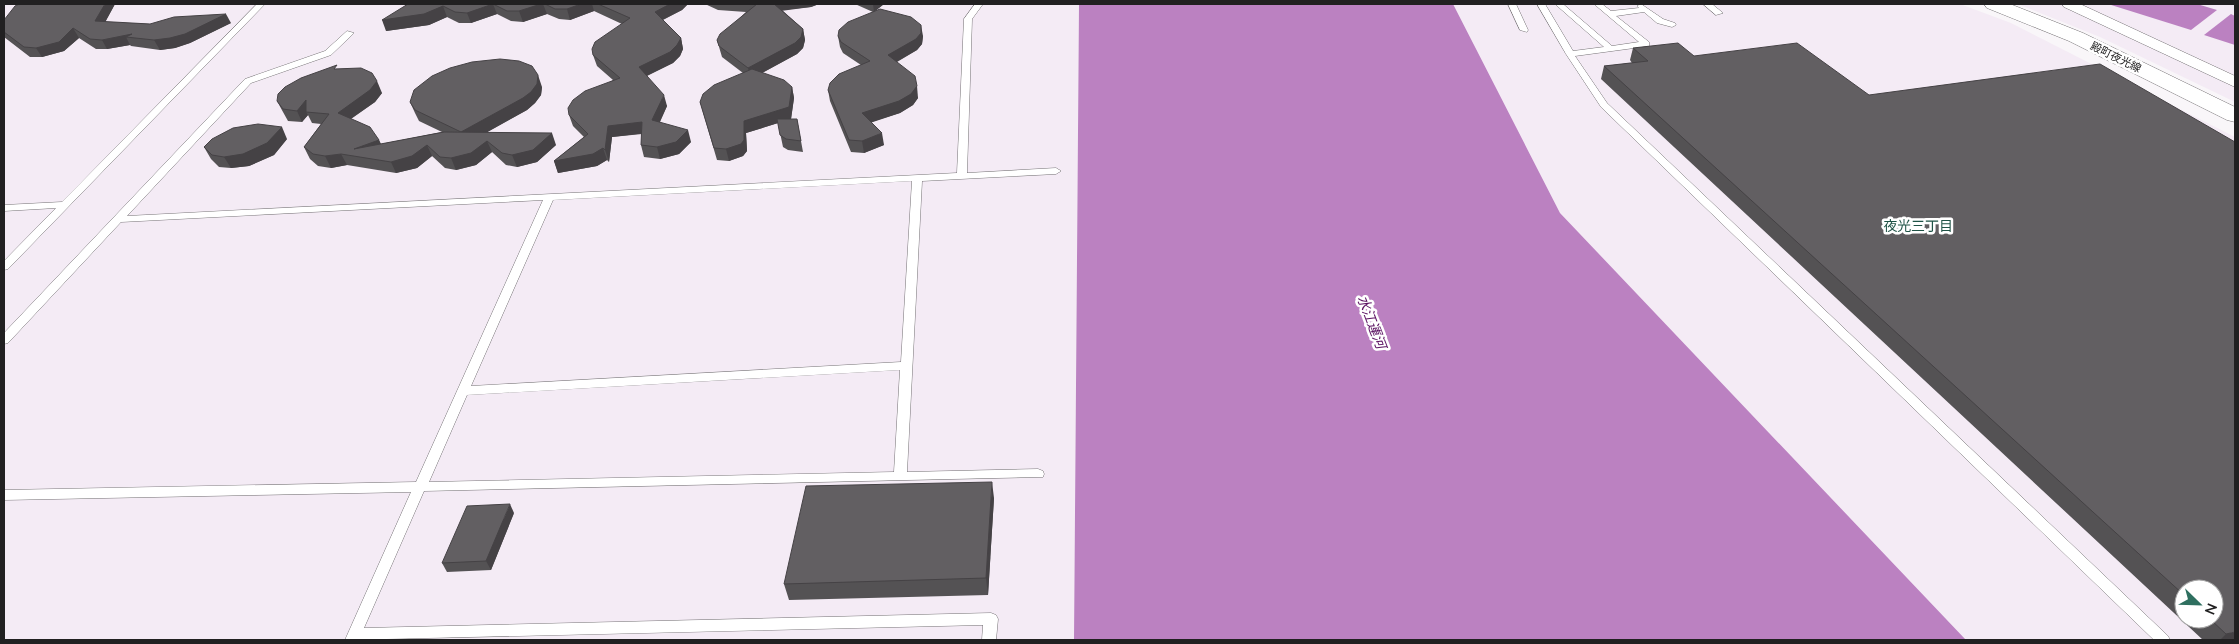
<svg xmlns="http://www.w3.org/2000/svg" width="2239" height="644" viewBox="0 0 2239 644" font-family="Mulish,'Noto Sans JP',sans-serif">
	<rect width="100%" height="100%" fill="#f9f6f9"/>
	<g fill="#f4ebf5" fill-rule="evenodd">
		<polygon points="4,4 1079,4 1074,640 4,640"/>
		<path d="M 1453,4 L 1960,4 L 2011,23 L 2235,137 L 2235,640 L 1966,640 L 1560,213 ZM 2184,589 L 2214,589 L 2214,619 L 2184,619 Z"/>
		<polygon points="2018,4 2235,4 2235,102 2100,37"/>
	</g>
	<g fill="#bb81c1">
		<polygon points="1079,4 1453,4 1560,213 1966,640 1074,640"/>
		<polygon points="2108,4 2197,4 2217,10 2191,30"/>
		<polygon points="2231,14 2235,16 2235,45 2204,35"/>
	</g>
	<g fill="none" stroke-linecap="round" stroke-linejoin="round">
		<defs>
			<g id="service">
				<polygon points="257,4 265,4 8,269 4,270 4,261 56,208 4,211 4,205 62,202"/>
				<path d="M 975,4 L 983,4 L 972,19 L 967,173 L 1056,168 L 1061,171 L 1056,174 L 922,181 L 907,472 L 1038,469 L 1043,471 L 1044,474 L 1043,477 L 424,491 L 364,628 L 991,613 L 996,615 L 998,619 L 996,640 L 982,640 L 983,625 L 345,640 L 411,492 L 4,500 L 4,490 L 416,482 L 543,200 L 121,222 L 8,343 L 4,344 L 4,333 L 245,79 L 325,51 L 347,31 L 354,33 L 331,55 L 251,83 L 127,216 L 957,173 L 964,19 ZM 912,181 L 901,362 L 471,386 L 553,200 ZM 900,370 L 894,472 L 429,482 L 467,395 Z"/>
				<polygon points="1508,4 1516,4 1528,30 1527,32 1520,30"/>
				<polygon points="1537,4 1545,4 1573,51 1604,47 1555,4 1563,4 1612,46 1639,42 1594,4 1602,4 1611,11 1639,8 1637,6 1641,4 1663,19 1675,23 1676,25 1672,27 1657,23 1644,12 1616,16 1649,42 1649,46 1575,56 1607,103 2168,636 2170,640 2154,640 1601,107 1566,54"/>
				<polygon points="1703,4 1712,4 1723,13 1716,15"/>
			</g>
			<polygon id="minor" points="2062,4 2080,4 2235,76 2235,87 2064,7"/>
			<polygon id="tertiary" points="1984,4 2010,4 2083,33 2235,107 2235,122 2227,120 2069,41 1987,8"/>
		</defs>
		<use href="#service" stroke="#767376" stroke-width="1"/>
		<use href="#minor" stroke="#767376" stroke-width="1"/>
		<use href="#tertiary" stroke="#767376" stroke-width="1"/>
		<use href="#service" fill="#fff" fill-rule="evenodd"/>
		<use href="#minor" fill="#fff" fill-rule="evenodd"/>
		<use href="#tertiary" fill="#fff" fill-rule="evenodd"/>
	</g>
	<g fill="#545254" fill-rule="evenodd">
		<polygon points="115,4 105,22 150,24 231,23 190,43 175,48 160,50 131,46 130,45 107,49 96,49 79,38 64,51 42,57 30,57 4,37 4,20"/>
		<polygon points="408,4 688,4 682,10 663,20 681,38 683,49 680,56 673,63 647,76 667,106 660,122 691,142 679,154 660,159 644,157 641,145 642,134 612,137 609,162 607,160 597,166 558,173 554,161 584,137 573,126 569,115 613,80 597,66 593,55 622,24 594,11 570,20 559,19 547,14 523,22 511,21 497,14 471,23 459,23 447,17 429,25 386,31"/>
		<polygon points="705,4 819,4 811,7 782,10 803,29 805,40 803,48 797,54 762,73 792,87 794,98 791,119 797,119 803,152 788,150 783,147 778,123 746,133 747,151 743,156 729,161 717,160 700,102 743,73 722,57 717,40 746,12 718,10"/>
		<polygon points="855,4 884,4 875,11 923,36 922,44 917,50 897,62 918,98 913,105 900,113 871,122 884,145 864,153 851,152 830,101 828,90 861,65 843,53 840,47 838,36 873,12"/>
		<path d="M 1633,48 L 1694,56 L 1869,95 L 2235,640 L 2203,640 L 1601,79 L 1604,66 L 1632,63 L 1630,60 ZM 2184,589 L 2214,619 L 2184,619 Z"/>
		<polygon points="339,69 382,93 375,102 351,119 379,140 381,144 442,132 419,121 415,113 410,102 542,87 541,95 535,103 527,110 487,132 556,145 537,162 517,167 506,165 492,152 476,165 456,170 445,168 432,156 417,168 396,173 347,165 331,168 318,166 310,159 304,147 321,124 312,123 308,115 302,122 288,121 283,112 277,101"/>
		<polygon points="287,139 274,155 249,166 231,168 219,167 211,159 204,147"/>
		<polygon points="994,498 988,595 789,600 784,584"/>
		<polygon points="514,513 491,570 447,572 442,563"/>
	</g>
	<g fill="#454245">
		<polygon points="105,4 115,4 101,30 95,21"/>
		<polygon points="493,4 497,14 471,23 467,13"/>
		<polygon points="541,4 543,4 547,14 523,22 519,11"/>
		<polygon points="581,4 592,4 594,11 570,20 567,9"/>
		<polygon points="670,4 688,4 682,10 658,22 655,12"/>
		<polygon points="771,4 819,4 811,7 773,12"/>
		<polygon points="873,4 884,4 874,12"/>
		<polygon points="443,6 447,17 429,25 386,31 382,20"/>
		<polygon points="226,14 231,23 190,43 175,48 160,50 154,40"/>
		<polygon points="921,25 923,36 922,44 917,50 889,66 888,55"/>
		<polygon points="73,28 79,38 64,51 42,57 36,48"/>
		<polygon points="803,29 805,40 803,48 797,54 751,79 748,68"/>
		<polygon points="132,34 126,37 130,45 107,49 102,40"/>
		<polygon points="681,38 683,49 680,56 673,63 642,78 639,67"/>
		<polygon points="538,75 542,87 541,95 535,103 527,110 466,144 461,132"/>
		<polygon points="377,81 382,93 375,102 343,124 338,113"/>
		<polygon points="917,86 918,98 913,105 900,113 864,125 862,113"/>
		<polygon points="792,87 794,98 791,119 746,133 747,151 743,156 729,161 726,149 744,121"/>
		<polygon points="664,95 667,106 655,132 652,120"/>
		<polygon points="306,100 306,112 308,115 302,122 297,111"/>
		<polygon points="642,122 646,133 612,137 609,162 605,150 608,126"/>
		<polygon points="282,127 287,139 274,155 249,166 231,168 224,157"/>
		<polygon points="688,130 691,142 679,154 660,159 657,147"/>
		<polygon points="552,133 556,145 537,162 517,167 512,155"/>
		<polygon points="882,133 884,145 864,153 862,141"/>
		<polygon points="379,140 384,152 354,149"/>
		<polygon points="487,141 492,152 476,165 456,170 451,158"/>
		<polygon points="427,145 432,156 417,168 396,173 391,162"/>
		<polygon points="603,148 607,160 597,166 558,173 554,161"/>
		<polygon points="341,154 347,165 331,168 325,156"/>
		<polygon points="992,482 994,498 988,595 986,578"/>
		<polygon points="510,504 514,513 491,570 486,561"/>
		<polygon points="2235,632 2235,640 2220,640 2226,634"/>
	</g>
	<g fill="#625f62" stroke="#454245">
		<polygon points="19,4 105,4 95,21 150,24 174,17 226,14 185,34 170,38 154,40 126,37 132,34 102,40 90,39 73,28 59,42 36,48 24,47 4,32 4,20 15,6"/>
		<polygon points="408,4 493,4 467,13 455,12 443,6 424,14 382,20"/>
		<polygon points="493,4 541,4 519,11 507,11"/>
		<polygon points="545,4 581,4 567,9 555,9"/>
		<polygon points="598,4 670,4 655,12 681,38 677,45 670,52 639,67 664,95 652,120 688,130 676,142 657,147 641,145 642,122 608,126 605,150 603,148 593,154 554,161 588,134 569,115 568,108 573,100 585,91 620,78 593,55 592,49 595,42 630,18"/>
		<polygon points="757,4 774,4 803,29 801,37 795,43 748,68 719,46 717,40 720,34"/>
		<polygon points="880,9 911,17 921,25 921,33 916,39 888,55 915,76 917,86 911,94 899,101 862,113 882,133 862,141 849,140 828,90 830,83 839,74 870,61 841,42 838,36 839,30 848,22"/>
		<polygon points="1678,43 1694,56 1797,43 1869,95 2100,64 2235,142 2235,632 2226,634 2210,619 2214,619 2214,589 2184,589 2184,595 1604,66 1648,61 1633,48"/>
		<polygon points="500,59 519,61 532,66 538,75 537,84 531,92 523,98 461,132 415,110 410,102 414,90 432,76 450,68 472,62"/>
		<polygon points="337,65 334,69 361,68 372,73 377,81 370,90 338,113 370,127 379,140 354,149 444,132 552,133 533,150 512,155 502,153 487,141 471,153 451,158 440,157 427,145 412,156 391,162 341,154 325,156 313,154 304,147 329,114 306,112 306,100 297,111 283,109 277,101 278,94 285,87 301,78"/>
		<polygon points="752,69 784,80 792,87 789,107 744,121 744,140 741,144 726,149 714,148 700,102 703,94 714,85"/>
		<polygon points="777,119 797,119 801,141 786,139 780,135"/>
		<polygon points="258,124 282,127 267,143 243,154 224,157 212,155 204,147 212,139 233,128"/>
		<polygon points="992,482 986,578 784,584 806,486"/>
		<polygon points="510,504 486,561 442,563 467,506"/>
	</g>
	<g text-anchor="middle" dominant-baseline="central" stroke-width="5" stroke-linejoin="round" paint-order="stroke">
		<g font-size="11" fill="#212021" stroke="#fff">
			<text transform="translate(2116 57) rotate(26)">殿町夜光線</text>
		</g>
		<g font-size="14" fill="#1f5346" stroke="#fff">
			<text x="1918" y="226">夜光三丁目</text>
		</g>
		<g font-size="14" font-style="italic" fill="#5b1262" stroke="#fff">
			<text transform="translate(1372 322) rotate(69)">水江運河</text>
		</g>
	</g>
	<rect width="2239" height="644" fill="none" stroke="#212021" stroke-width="10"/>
	<g transform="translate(2199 604) rotate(113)"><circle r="24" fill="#ffffff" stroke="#a6a6a6"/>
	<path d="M0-4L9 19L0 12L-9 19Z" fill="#2e6f5f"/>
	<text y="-8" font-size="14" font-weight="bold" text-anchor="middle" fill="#212021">N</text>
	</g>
</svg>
